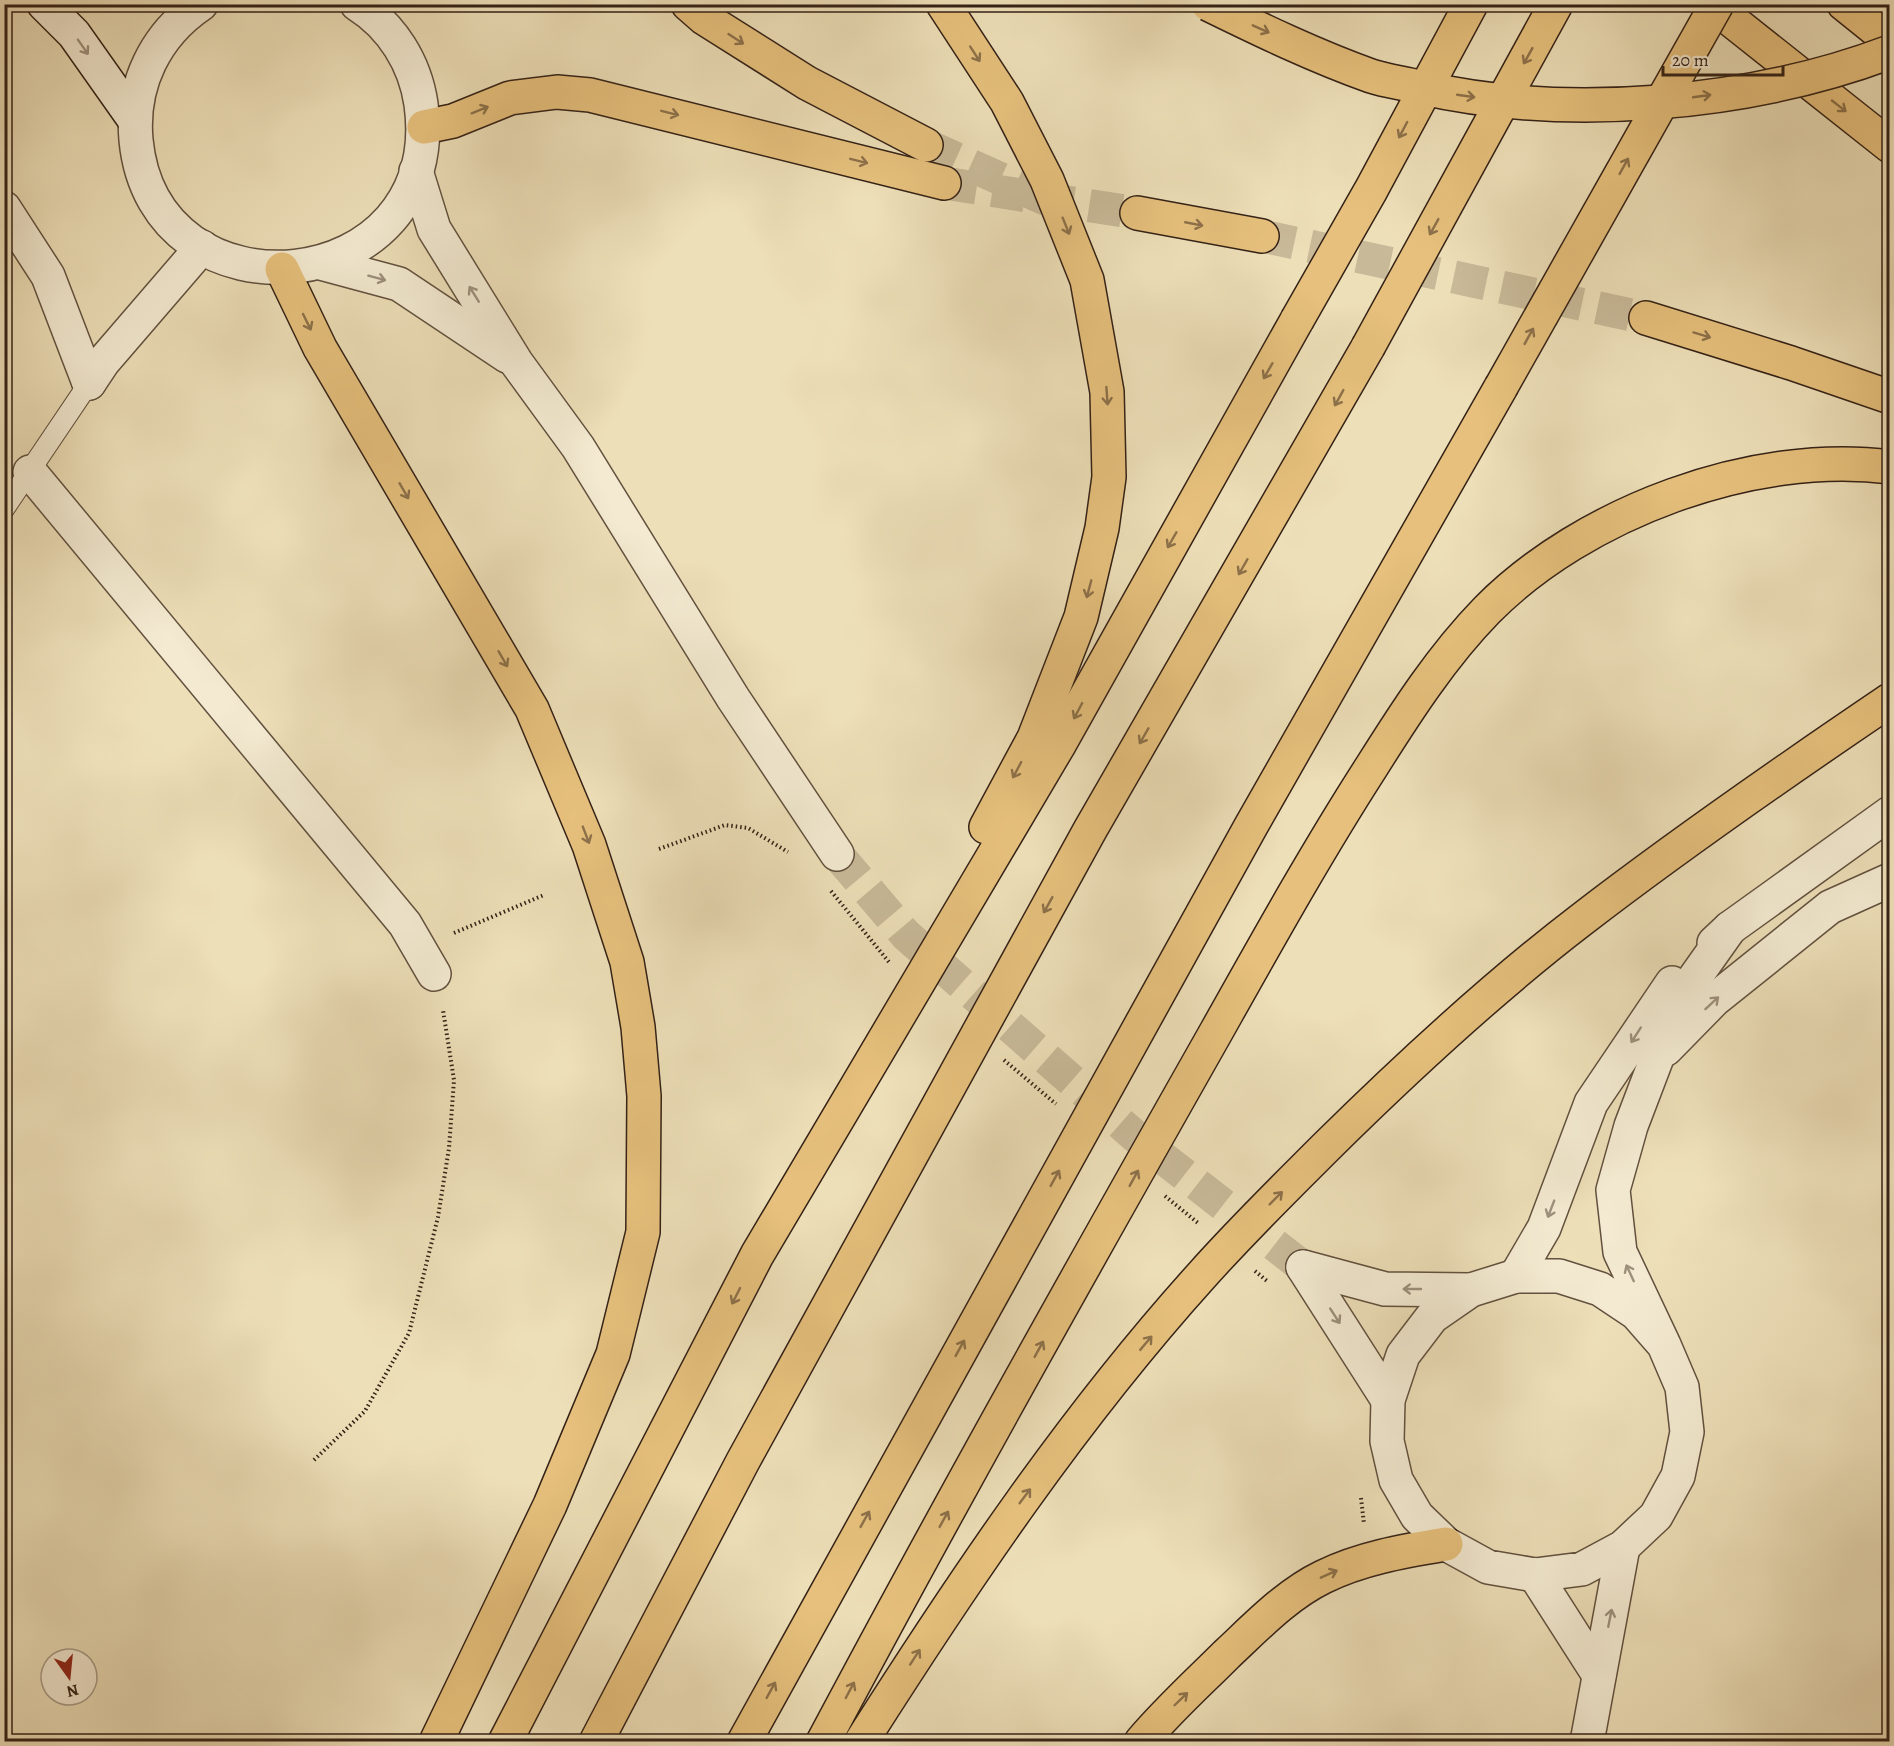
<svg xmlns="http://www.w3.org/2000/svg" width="1894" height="1746" viewBox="0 0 1894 1746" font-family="Alegreya,serif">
	<rect width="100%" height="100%" fill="#eddfb8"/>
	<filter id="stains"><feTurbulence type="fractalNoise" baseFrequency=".00333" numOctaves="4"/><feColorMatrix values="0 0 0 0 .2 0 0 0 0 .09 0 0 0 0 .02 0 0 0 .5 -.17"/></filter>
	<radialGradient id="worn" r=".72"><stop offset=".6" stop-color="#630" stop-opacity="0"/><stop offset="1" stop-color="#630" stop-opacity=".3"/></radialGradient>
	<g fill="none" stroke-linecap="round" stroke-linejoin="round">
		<polyline stroke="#c8b998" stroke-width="33" stroke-dasharray="33 16" stroke-linecap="butt" points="837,854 906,935 1136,1137 1303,1267"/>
		<g stroke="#c8b998" stroke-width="33" stroke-dasharray="33 16" stroke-linecap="butt">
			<polyline points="944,183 1137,213"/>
			<polyline points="1262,236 1646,318"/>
		</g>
		<polyline stroke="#c8b998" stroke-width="33" stroke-dasharray="33 16" stroke-linecap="butt" points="926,145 1045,199"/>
		<defs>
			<polyline id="service" points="4,509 89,383"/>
			<g id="minor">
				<polyline points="4,208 48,276 89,383"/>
				<polyline points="89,383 103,362 202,247"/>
				<polyline points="30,472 405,924 434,974"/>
				<polyline points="1535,1575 1599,1675"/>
				<polyline points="1587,1742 1623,1547"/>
			</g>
			<g id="tertiary">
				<path d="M 201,4 C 155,35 131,85 136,140 C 154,328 448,301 421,104 C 415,63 392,26 357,4"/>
				<polyline points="416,171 434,229 516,362 578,447 733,698 837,854"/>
				<polyline points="321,263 399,284 507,356"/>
				<polyline points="1714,943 1730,928 1890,813"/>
				<polyline points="1666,1049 1714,1000 1830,907 1890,880"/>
				<polyline points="1303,1267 1385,1289 1471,1290"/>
				<polyline points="1303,1267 1388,1400"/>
				<polyline points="1516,1276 1544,1228 1591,1103 1672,983"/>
				<polyline points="1664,1345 1636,1313 1600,1289 1559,1276 1516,1276 1471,1290 1432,1317 1403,1355 1388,1400 1387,1441 1396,1480 1417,1516 1446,1544 1488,1567 1535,1575 1582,1569 1623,1547 1656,1516 1678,1476 1687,1432 1682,1387 1664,1345 1620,1252 1613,1190 1631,1126 1679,1000 1730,928"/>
			</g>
			<polyline id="secondary" points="44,4 74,34 134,119"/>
			<g id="trunk">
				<polyline points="1711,4 1890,146"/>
				<polyline points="1844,4 1890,41"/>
				<polyline points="424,127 453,121 510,98 557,92 590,95 944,183"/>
				<polyline points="1137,213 1262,236"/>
				<polyline points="1646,318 1791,363 1890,397"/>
			</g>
			<g id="motorway">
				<polyline points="688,4 704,18 807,83 926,145"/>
				<polyline points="943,4 1007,102 1047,180 1087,280 1107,392 1109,477 1102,528 1081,617 1034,738 986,827"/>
				<polyline points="282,269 320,348 532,709 589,845 627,962 638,1027 644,1096 643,1232 613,1354 550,1505 436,1742"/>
				<polyline points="505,1742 757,1255 1060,743 1297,320"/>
				<polyline points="596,1742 743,1461 1090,830 1368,347"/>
				<polyline points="744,1742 1251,826 1501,387"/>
				<path d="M 823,1742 C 950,1503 1083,1267 1216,1032 C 1266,943 1316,853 1372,766 C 1406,712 1442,656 1487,610 C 1583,513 1753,449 1890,467"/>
				<path d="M 861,1742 C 964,1580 1073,1418 1202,1275 C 1242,1230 1284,1189 1326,1147 C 1407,1067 1491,989 1581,920 C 1681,843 1785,771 1890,700"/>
				<path d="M 1141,1742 C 1168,1710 1198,1683 1227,1654 C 1256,1627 1286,1595 1323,1577 C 1361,1558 1404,1551 1446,1544"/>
			</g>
		</defs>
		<use href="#service" stroke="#62513f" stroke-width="22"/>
		<use href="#minor" stroke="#62513f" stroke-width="36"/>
		<use href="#tertiary" stroke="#62513f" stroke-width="36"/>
		<use href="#secondary" stroke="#342217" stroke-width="36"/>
		<use href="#trunk" stroke="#342217" stroke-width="36"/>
		<use href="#motorway" stroke="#342217" stroke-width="36"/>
		<g stroke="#342217" stroke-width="4" stroke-dasharray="1.5 3" stroke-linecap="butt">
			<polyline points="659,849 725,825 748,828 788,852"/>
			<polyline points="831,891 889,962"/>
			<polyline points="454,933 544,895"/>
			<polyline points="1004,1060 1056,1104"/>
			<polyline points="1165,1196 1198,1223"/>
			<polyline points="1255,1271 1267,1281"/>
			<polyline points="314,1460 365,1411 409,1333 438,1217 449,1148 454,1080 443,1010"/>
			<polyline points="1361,1498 1364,1524"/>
		</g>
		<use href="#service" stroke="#f3ead1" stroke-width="20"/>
		<use href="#minor" stroke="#f3ead1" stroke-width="33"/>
		<use href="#tertiary" stroke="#f3ead1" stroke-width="33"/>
		<use href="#secondary" stroke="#f3ead1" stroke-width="33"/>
		<use href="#trunk" stroke="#e6c07c" stroke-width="33"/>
		<use href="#motorway" stroke="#e6c07c" stroke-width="33"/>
		<defs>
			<g id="motorway-bridge">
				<path d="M 1208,4 C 1261,30 1315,56 1371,76 C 1386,81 1403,83 1419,87 C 1566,121 1749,105 1890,52"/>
				<polyline points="1297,320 1371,190 1471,4"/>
				<polyline points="1368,347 1556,4"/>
				<polyline points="1501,387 1717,4"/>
			</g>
		</defs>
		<use href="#motorway-bridge" stroke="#342217" stroke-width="36" stroke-linecap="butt"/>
		<use href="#motorway-bridge" stroke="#e6c07c" stroke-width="33"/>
	</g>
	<defs><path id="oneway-shaft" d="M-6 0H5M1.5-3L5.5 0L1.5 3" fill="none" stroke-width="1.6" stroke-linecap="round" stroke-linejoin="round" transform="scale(1.5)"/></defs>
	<g stroke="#8d714a">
		<use href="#oneway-shaft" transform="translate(1261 29) rotate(24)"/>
		<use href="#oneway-shaft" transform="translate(736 39) rotate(33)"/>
		<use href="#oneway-shaft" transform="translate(975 54) rotate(57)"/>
		<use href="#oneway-shaft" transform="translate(1528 56) rotate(119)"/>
		<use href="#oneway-shaft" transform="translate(1466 96) rotate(8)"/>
		<use href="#oneway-shaft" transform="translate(1702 96) rotate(-8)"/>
		<use href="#oneway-shaft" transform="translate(1839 106) rotate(38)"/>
		<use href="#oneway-shaft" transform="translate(480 110) rotate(-22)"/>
		<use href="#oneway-shaft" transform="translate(670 113) rotate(14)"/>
		<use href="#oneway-shaft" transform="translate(1403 130) rotate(118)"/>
		<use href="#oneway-shaft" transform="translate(859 161) rotate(14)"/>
		<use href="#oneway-shaft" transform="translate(1624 166) rotate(-61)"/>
		<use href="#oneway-shaft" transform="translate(1194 224) rotate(11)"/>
		<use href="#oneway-shaft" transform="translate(1066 226) rotate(68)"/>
		<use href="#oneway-shaft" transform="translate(1434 227) rotate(119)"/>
		<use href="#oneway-shaft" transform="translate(307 322) rotate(64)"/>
		<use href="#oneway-shaft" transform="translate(1702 335) rotate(17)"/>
		<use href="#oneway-shaft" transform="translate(1529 336) rotate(-61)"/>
		<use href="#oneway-shaft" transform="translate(1268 371) rotate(120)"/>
		<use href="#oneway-shaft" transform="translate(1107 396) rotate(86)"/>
		<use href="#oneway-shaft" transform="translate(1339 398) rotate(119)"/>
		<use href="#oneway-shaft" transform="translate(404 491) rotate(60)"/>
		<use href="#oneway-shaft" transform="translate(1172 540) rotate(120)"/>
		<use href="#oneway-shaft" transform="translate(1243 567) rotate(120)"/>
		<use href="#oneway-shaft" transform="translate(1089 589) rotate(105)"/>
		<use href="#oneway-shaft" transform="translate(503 659) rotate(60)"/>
		<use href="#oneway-shaft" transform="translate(1078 711) rotate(118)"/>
		<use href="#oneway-shaft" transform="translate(1144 736) rotate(120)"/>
		<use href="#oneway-shaft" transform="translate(1017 770) rotate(118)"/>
		<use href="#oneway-shaft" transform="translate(586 835) rotate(69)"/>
		<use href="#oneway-shaft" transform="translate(1048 905) rotate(119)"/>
		<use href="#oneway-shaft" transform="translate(1055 1178) rotate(-61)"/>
		<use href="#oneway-shaft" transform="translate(1134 1178) rotate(-61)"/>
		<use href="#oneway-shaft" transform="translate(1276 1198) rotate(-45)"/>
		<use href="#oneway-shaft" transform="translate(736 1296) rotate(117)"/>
		<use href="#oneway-shaft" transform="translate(1146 1343) rotate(-50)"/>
		<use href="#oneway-shaft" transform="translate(960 1348) rotate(-61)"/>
		<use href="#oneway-shaft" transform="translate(1039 1349) rotate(-61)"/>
		<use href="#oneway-shaft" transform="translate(1025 1496) rotate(-53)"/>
		<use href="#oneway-shaft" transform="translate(865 1519) rotate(-61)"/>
		<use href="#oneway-shaft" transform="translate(944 1519) rotate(-61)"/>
		<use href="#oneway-shaft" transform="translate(1329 1574) rotate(-24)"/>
		<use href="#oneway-shaft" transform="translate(915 1657) rotate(-57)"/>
		<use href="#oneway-shaft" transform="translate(771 1690) rotate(-61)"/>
		<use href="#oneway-shaft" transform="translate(850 1690) rotate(-62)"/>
		<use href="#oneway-shaft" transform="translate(1181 1699) rotate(-44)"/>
	</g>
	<g stroke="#9d907d">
		<use href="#oneway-shaft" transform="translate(83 47) rotate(55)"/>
		<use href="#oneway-shaft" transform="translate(377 278) rotate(15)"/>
		<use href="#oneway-shaft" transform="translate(474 294) rotate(-122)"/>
		<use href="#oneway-shaft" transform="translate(1712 1003) rotate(-43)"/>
		<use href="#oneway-shaft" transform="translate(1636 1035) rotate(123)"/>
		<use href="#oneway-shaft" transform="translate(1551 1209) rotate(111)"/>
		<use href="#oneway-shaft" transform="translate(1630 1273) rotate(-115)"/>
		<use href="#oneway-shaft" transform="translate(1412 1289) rotate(-180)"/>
		<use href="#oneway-shaft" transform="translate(1335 1316) rotate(57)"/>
		<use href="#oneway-shaft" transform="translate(1610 1618) rotate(-79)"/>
	</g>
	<rect width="1894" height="1746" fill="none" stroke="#eddfb8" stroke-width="24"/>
	<rect x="6" y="6" width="1882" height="1734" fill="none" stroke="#342217" stroke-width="3"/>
	<rect x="12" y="12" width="1870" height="1722" fill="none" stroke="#342217" stroke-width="1.5"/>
	<g transform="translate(69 1677) rotate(165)"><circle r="28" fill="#f3ead1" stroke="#a79a87" stroke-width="1.5"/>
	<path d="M0-4.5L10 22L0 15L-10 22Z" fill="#8f2418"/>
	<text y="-9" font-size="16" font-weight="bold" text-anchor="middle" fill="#342217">N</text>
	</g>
	<path d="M1663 66v9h120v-9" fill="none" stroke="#342217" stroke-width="3"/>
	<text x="1672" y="66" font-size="18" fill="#342217" stroke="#f3ead1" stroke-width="4.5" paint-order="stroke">20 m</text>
	<rect width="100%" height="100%" filter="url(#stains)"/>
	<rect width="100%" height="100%" fill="url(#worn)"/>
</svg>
